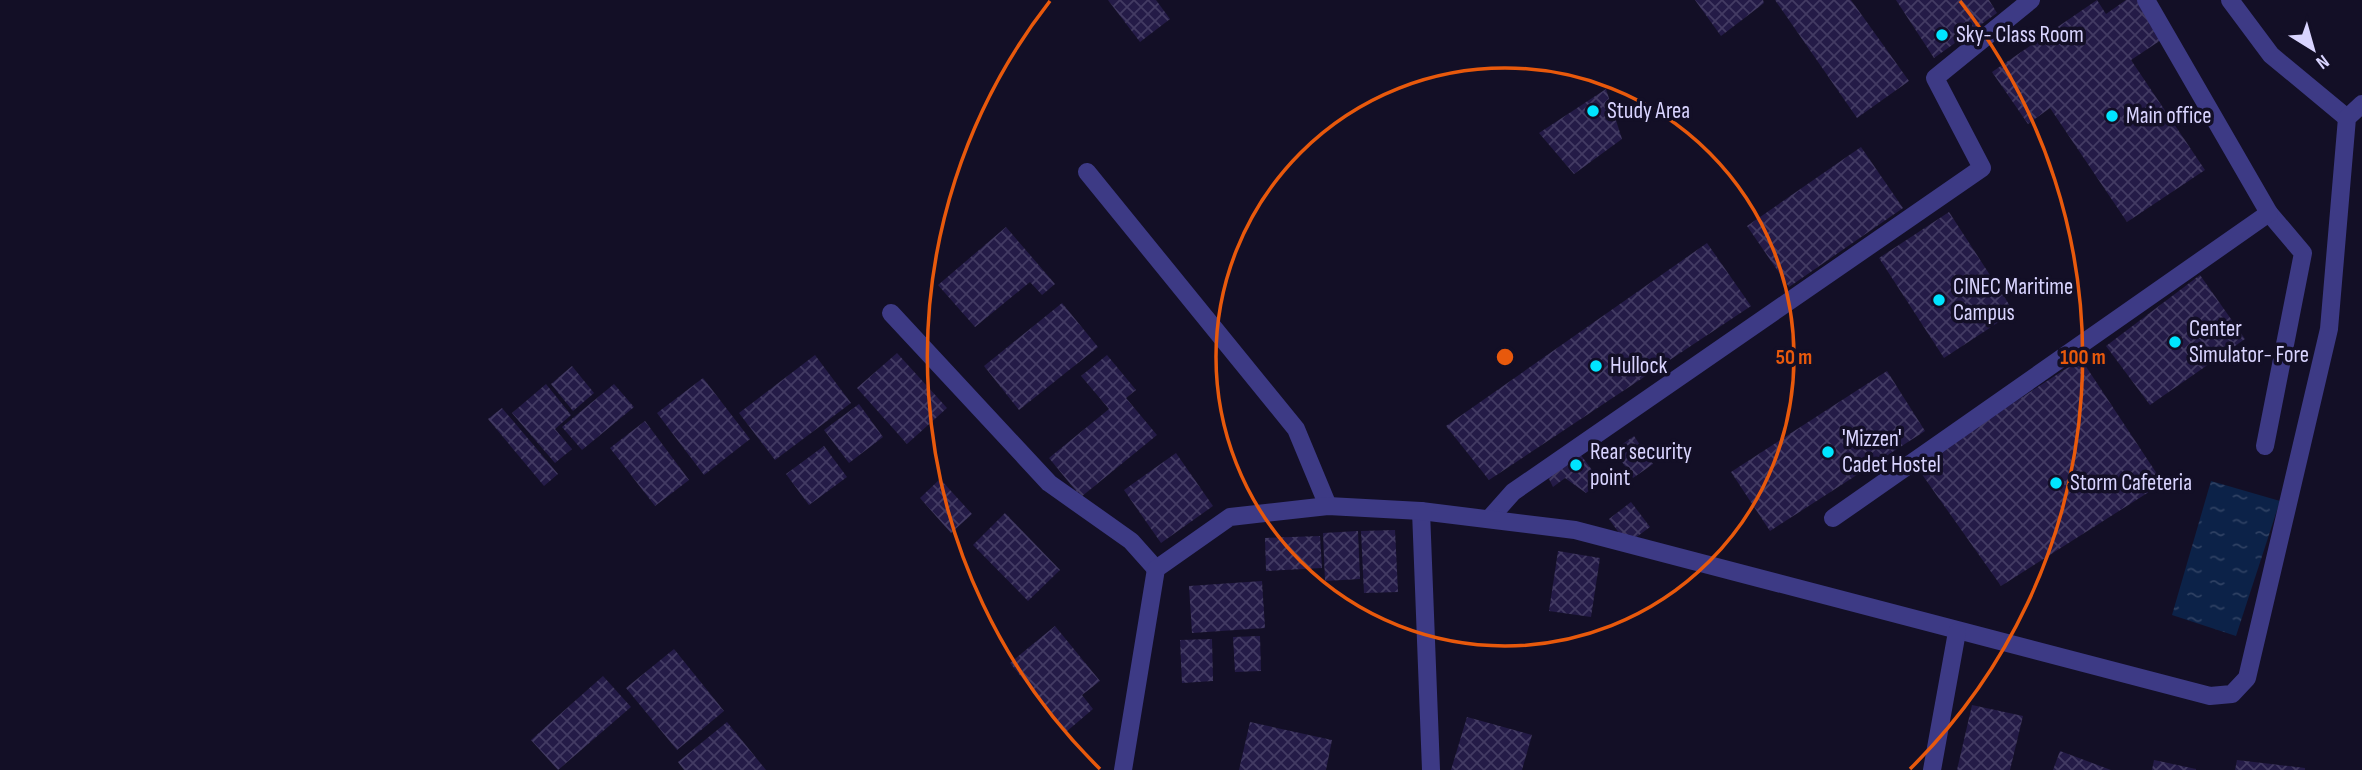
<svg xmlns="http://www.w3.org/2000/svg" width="2362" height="770" viewBox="0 0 2362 770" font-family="'Sofia Sans Condensed',sans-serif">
	<defs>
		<pattern id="water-ripples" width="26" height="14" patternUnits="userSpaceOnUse" patternTransform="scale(1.75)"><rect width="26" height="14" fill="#0c2248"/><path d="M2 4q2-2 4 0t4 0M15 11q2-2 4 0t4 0" fill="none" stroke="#2f4163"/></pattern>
		<pattern id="building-cross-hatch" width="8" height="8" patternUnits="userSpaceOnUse" patternTransform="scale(1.75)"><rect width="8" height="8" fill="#241b47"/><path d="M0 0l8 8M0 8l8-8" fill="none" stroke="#433b63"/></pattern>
	</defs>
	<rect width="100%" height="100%" fill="#130f26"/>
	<polygon fill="url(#water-ripples)" points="2211,481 2280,501 2236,636 2172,615"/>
	<g fill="url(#building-cross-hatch)">
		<polygon points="1108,0 1156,0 1170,19 1140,42"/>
		<polygon points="1695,0 1763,0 1764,3 1721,36"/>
		<polygon points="1775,0 1851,0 1909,81 1857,118"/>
		<polygon points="1896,0 1989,0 1997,13 1934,58"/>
		<polygon points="2097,0 2106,14 2126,0 2138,0 2164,38 2131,60 2205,170 2127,222 2050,108 2028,124 1992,72"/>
		<polygon points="1606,89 1622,139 1574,174 1539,133"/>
		<polygon points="1861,147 1903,208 1789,287 1747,226"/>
		<polygon points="1949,212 2014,312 1944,358 1879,258"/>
		<polygon points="1006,227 1055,284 1042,295 1030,282 975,327 938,285"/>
		<polygon points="1707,243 1751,306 1489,480 1446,426"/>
		<polygon points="2200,275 2245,339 2150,405 2106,346"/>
		<polygon points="1062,303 1098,347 1019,410 984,366"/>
		<polygon points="897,353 947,408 907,444 857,388"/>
		<polygon points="815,355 851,403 775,460 739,413"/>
		<polygon points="1107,355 1136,390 1126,398 1157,435 1081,497 1049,458 1109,409 1081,376"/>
		<polygon points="2081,359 2163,483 2001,586 1916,466"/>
		<polygon points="572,366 594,393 573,411 551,384"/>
		<polygon points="1887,371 1925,431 1770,531 1731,472"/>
		<polygon points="703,378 750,439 704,475 657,413"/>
		<polygon points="546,384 571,415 555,429 572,449 555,463 512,413"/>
		<polygon points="614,384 634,407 582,450 562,427"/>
		<polygon points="859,404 883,437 849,463 824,430"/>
		<polygon points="502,408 558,474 544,486 488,419"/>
		<polygon points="645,421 689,480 655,506 610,448"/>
		<polygon points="1634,436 1653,464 1633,478 1614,450"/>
		<polygon points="824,446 847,477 809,505 786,474"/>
		<polygon points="1176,453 1213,506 1161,543 1124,490"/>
		<polygon points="1580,454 1601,482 1586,493 1565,478 1553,487 1548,477"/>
		<polygon points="940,479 972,514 951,533 920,498"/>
		<polygon points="1631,502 1650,527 1627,544 1609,519"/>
		<polygon points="1005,513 1060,570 1028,601 973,545"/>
		<polygon points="1395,530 1398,592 1364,593 1361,531"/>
		<polygon points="1358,531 1360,579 1325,581 1323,533"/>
		<polygon points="1320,536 1322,568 1266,571 1265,538"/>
		<polygon points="1558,551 1600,558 1591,617 1549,611"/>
		<polygon points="1262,581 1265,628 1192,633 1189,586"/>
		<polygon points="1055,626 1100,681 1082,695 1093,709 1066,732 1010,663"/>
		<polygon points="1260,636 1261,671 1235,672 1233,637"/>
		<polygon points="1212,639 1213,681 1182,683 1180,640"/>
		<polygon points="674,649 724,711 677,750 626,688"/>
		<polygon points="603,676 631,707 558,770 531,740"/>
		<polygon points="1972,705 2023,716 2010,770 1957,770"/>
		<polygon points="1467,717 1532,735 1522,770 1451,770"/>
		<polygon points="727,722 766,770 684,770 678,762"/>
		<polygon points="1250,722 1332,740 1326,770 1239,770"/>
		<polygon points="2060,751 2111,770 2053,770"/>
		<polygon points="2154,760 2196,769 2196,770 2152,770"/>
		<polygon points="2237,760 2305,768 2305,770 2235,770"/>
	</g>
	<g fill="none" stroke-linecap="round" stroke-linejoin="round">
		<g stroke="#3d3a85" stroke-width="18">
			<polyline points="2265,446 2303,253 2269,213"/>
			<polyline points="1833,518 2269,213 2146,0"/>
			<polyline points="1489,519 1513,492 1982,168 1935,78 2031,0"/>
		</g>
		<g stroke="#3d3a85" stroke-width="18">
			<polyline points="2230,0 2271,55 2347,118"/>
			<polyline points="1087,172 1296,429 1328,506"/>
			<polyline points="891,313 1049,483 1131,541 1156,569"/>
			<polyline points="1421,511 1431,770"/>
			<polyline points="1123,770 1156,569 1230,517 1328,506 1421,511 1575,530 2210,696 2232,694 2247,678 2329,329 2347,118 2362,104"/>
			<polyline points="1932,770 1957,632"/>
		</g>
	</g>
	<g fill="none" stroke="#e8590c" stroke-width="3.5">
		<circle cx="1505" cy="357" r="289"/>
		<path d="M1100 769A578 578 0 0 1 1050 1M1960 1A578 578 0 0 1 1910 769"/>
	</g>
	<g fill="#00e5ff" stroke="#130f26" stroke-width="2.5">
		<circle cx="1942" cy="35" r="7"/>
		<circle cx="1593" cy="111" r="7"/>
		<circle cx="2112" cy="116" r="7"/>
		<circle cx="1939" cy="300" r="7"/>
		<circle cx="2175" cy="342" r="7"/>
		<circle cx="1596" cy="366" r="7"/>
		<circle cx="1828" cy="452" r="7"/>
		<circle cx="1576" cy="465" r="7"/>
		<circle cx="2056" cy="483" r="7"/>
	</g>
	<g text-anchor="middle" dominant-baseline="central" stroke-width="7" stroke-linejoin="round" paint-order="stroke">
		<g font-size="23" fill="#d9d4ff" stroke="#130f26" text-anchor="start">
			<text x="1956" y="35">Sky- Class Room</text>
			<text x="1607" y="111">Study Area</text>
			<text x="2126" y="116">Main office</text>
			<text x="1953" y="287">CINEC Maritime<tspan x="1953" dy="26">Campus</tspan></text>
			<text x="2189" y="329">Center<tspan x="2189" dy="26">Simulator- Fore</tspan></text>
			<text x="1610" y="366">Hullock</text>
			<text x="1842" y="439">'Mizzen'<tspan x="1842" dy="26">Cadet Hostel</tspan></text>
			<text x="1590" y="452">Rear security<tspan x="1590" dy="26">point</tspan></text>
			<text x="2070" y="483">Storm Cafeteria</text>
		</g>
	</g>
	<circle cx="1505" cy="357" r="10" fill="#e8590c" stroke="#130f26" stroke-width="3.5"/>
	<g font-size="21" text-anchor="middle" font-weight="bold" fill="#e8590c" stroke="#130f26" stroke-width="7" stroke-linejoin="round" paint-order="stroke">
		<text x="1794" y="364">50 m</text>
		<text x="2083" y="364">100 m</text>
	</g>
	<g transform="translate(2313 49) rotate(143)" stroke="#130f26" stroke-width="5" paint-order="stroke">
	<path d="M0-5L12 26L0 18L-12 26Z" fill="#d9d4ff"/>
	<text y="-10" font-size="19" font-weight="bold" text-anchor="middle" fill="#d9d4ff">N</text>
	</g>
</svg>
